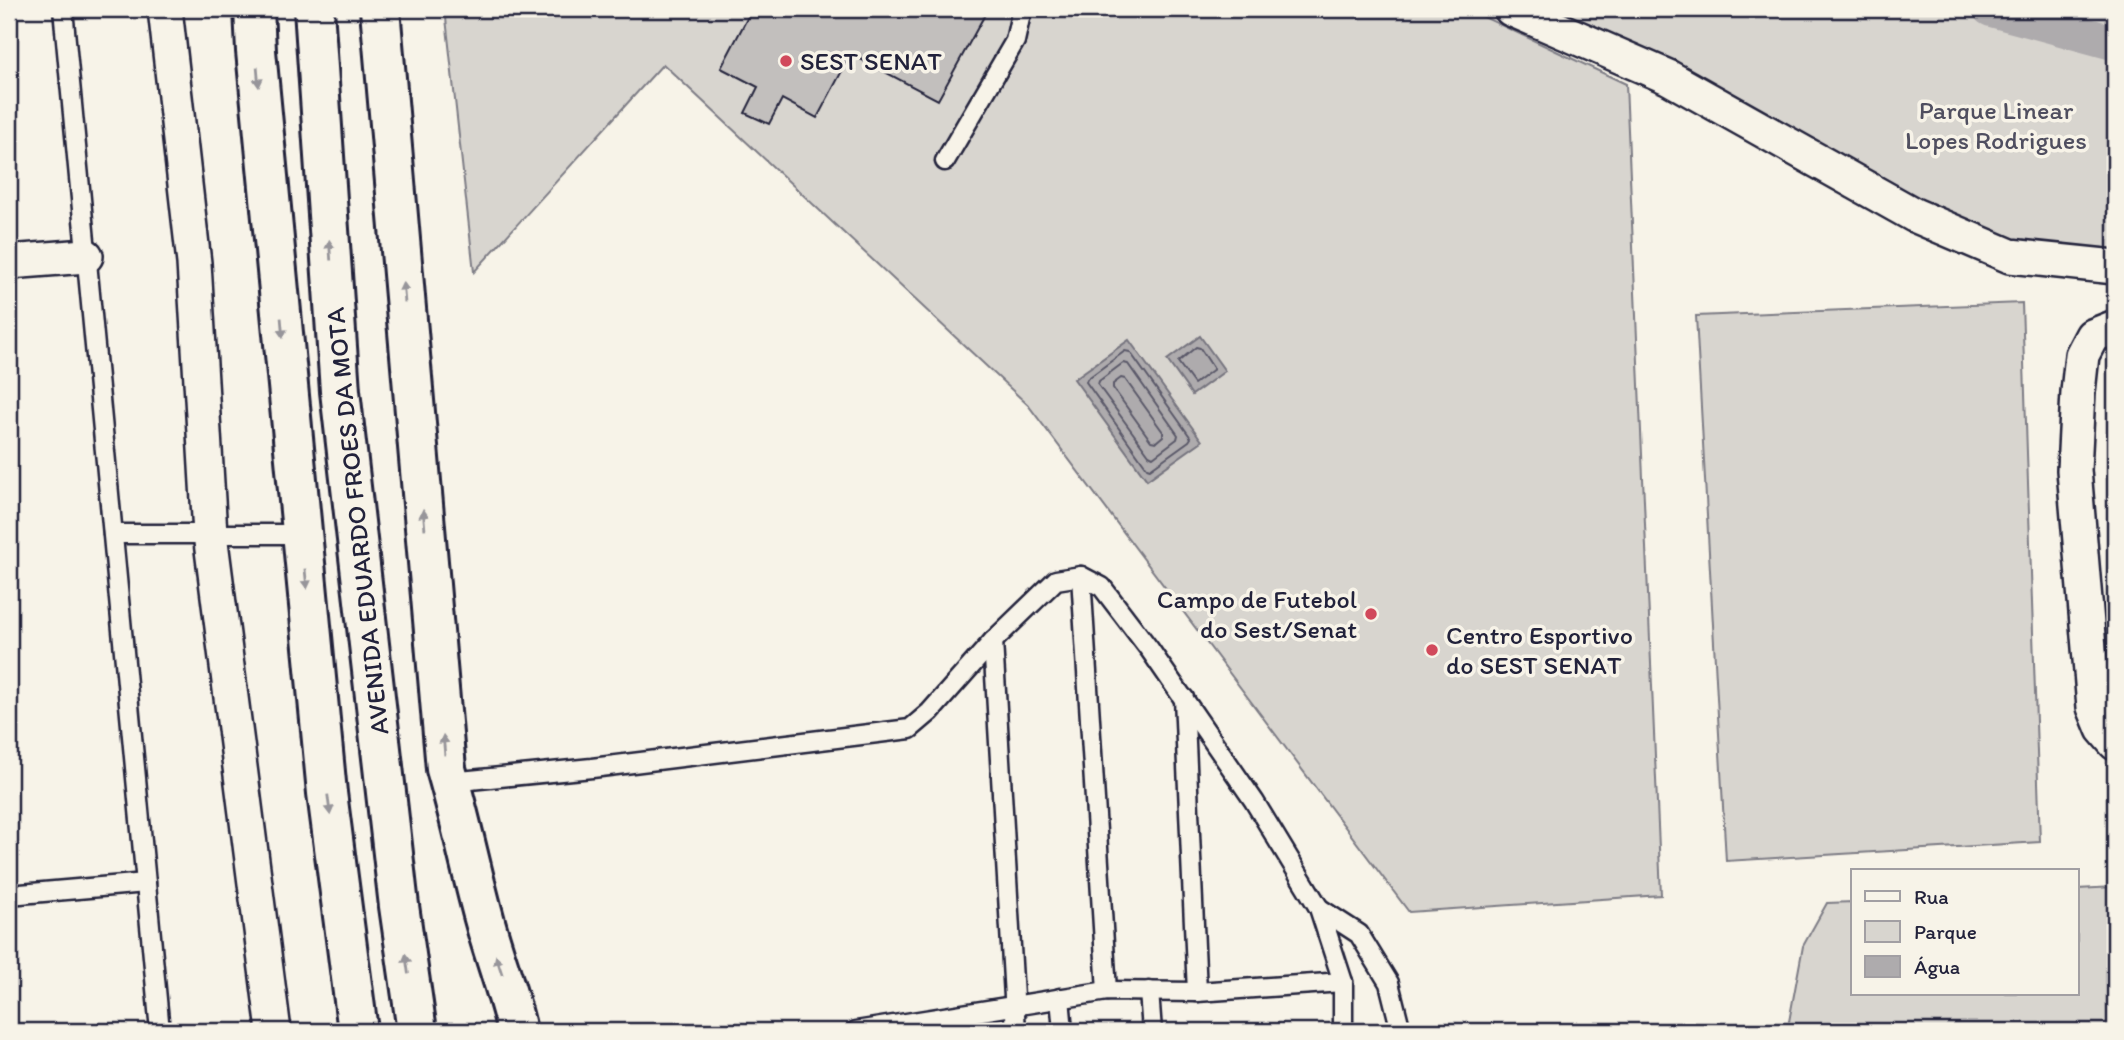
<svg xmlns="http://www.w3.org/2000/svg" width="2124" height="1040" viewBox="0 0 2124 1040" font-family="Itim,sans-serif">
	<rect width="100%" height="100%" fill="#f7f3e8"/>
	<filter id="ink" filterUnits="userSpaceOnUse"><feTurbulence type="fractalNoise" baseFrequency=".0143" numOctaves="2"/><feDisplacementMap in="SourceGraphic" scale="14" xChannelSelector="R" yChannelSelector="G"/><feConvolveMatrix kernelMatrix="1 2 1 2 8 2 1 2 1" color-interpolation-filters="sRGB"/></filter>
	<g filter="url(#ink)">
		<g fill="#d8d5cf" stroke="#7d7c85" stroke-width="2">
			<polygon points="445,9 1467,9 1626,84 1661,895 1409,912 1028,405 663,64 474,272"/>
			<polygon points="1540,9 2115,9 2115,264 2007,251"/>
			<polygon points="2022,303 2040,842 1726,861 1696,316"/>
			<polygon points="2115,887 2115,1031 1761,1031 1788,1027 1803,946 1827,903 1853,902 1853,993 2077,993 2077,889"/>
		</g>
		<g fill="#aeabad" stroke="#76747f" stroke-width="2">
			<polygon points="1200,336 1225,371 1192,395 1167,360"/>
			<polygon points="1129,340 1202,441 1147,480 1074,379"/>
		</g>
		<g fill="none" stroke-linecap="round" stroke-linejoin="round">
			<g stroke="#5a5969" stroke-width="2">
				<polygon points="1196,347 1200,348 1214,369 1194,384 1178,362"/>
				<polygon points="1125,351 1130,352 1191,438 1189,441 1150,469 1147,468 1086,382 1087,379"/>
				<polygon points="1123,363 1128,364 1178,435 1177,439 1153,457 1149,455 1098,385 1099,381"/>
				<polygon points="1121,378 1125,379 1163,432 1163,436 1156,442 1151,441 1113,388 1113,384"/>
			</g>
			<polyline stroke="#aeabad" stroke-width="35" points="1990,9 2115,43"/>
		</g>
		<polygon fill="#c2bfbd" stroke="#22223b" stroke-width="2" points="752,9 988,9 938,100 851,54 817,118 782,99 769,124 745,113 758,87 721,68"/>
		<g fill="none" stroke-linecap="round" stroke-linejoin="round">
			<defs>
				<g id="lane">
					<polyline points="63,9 160,1031"/>
					<polyline points="945,161 1015,41 1022,9"/>
					<polyline points="113,534 302,534"/>
					<polyline points="1081,576 1107,991"/>
					<polyline points="993,641 1016,1031"/>
					<polyline points="1184,698 1197,992"/>
					<polyline points="450,782 592,768 910,729 930,712 993,641 1056,580 1081,576 1102,587 1150,650 1254,801 1319,908 1343,982 1343,1031"/>
					<polyline points="9,895 146,883"/>
					<polyline points="1319,908 1359,934 1389,983 1401,1031"/>
					<polyline points="1149,991 1152,1031"/>
					<polyline points="1060,998 1063,1031"/>
					<polyline points="856,1031 1107,991 1197,992 1343,982"/>
				</g>
				<g id="street">
					<polyline points="165,9 194,263 210,534 274,1031"/>
					<polyline points="1511,9 1668,77 1914,215 2010,256 2115,267"/>
					<polyline points="9,262 86,256"/>
					<polyline points="2115,327 2092,336 2082,355 2078,392 2074,470 2094,707 2103,729 2115,743"/>
				</g>
				<path id="secondary" d="M 380,9 L 446,769 C 461,820 471,871 485,922 C 495,959 509,994 517,1031"/>
				<g id="highway">
					<polyline points="254,9 256,51 327,793 358,1031"/>
					<polyline points="314,9 340,391 399,906 417,1031"/>
				</g>
			</defs>
			<use href="#lane" stroke="#22223b" stroke-width="23"/>
			<use href="#street" stroke="#22223b" stroke-width="38"/>
			<use href="#secondary" stroke="#22223b" stroke-width="44"/>
			<use href="#highway" stroke="#22223b" stroke-width="44"/>
			<use href="#lane" stroke="#f7f3e8" stroke-width="18"/>
			<use href="#street" stroke="#f7f3e8" stroke-width="33"/>
			<use href="#secondary" stroke="#f7f3e8" stroke-width="38"/>
			<use href="#highway" stroke="#f7f3e8" stroke-width="38"/>
		</g>
		<defs><path id="oneway-solid" d="M-6-.8H1V-3.2L6.5 0L1 3.2V.8H-6Z" transform="scale(1.75)"/></defs>
		<g fill="#97959a">
			<use href="#oneway-solid" transform="translate(258 77) rotate(85)"/>
			<use href="#oneway-solid" transform="translate(330 250) rotate(-94)"/>
			<use href="#oneway-solid" transform="translate(404 292) rotate(-95)"/>
			<use href="#oneway-solid" transform="translate(282 328) rotate(85)"/>
			<use href="#oneway-solid" transform="translate(424 519) rotate(-95)"/>
			<use href="#oneway-solid" transform="translate(306 579) rotate(84)"/>
			<use href="#oneway-solid" transform="translate(444 745) rotate(-95)"/>
			<use href="#oneway-solid" transform="translate(329 805) rotate(83)"/>
			<use href="#oneway-solid" transform="translate(407 964) rotate(-98)"/>
			<use href="#oneway-solid" transform="translate(499 965) rotate(-108)"/>
		</g>
	</g>
	<g fill="#d1495b" stroke="#f7f3e8" stroke-width="2.5">
		<circle cx="786" cy="61" r="7"/>
		<circle cx="1371" cy="614" r="7"/>
		<circle cx="1432" cy="650" r="7"/>
	</g>
	<g text-anchor="middle" dominant-baseline="central" stroke-width="7" stroke-linejoin="round" paint-order="stroke">
		<g font-size="26" fill="#22223b" stroke="#f7f3e8" text-anchor="start">
			<text x="800" y="61">SEST SENAT</text>
			<text x="1357" y="599" text-anchor="end">Campo de Futebol<tspan x="1357" dy="30">do Sest/Senat</tspan></text>
			<text x="1446" y="635">Centro Esportivo<tspan x="1446" dy="30">do SEST SENAT</tspan></text>
		</g>
		<g font-size="26" fill="#504f60" stroke="#f7f3e8">
			<text x="1996" y="110">Parque Linear<tspan x="1996" dy="30">Lopes Rodrigues</tspan></text>
		</g>
		<g font-size="26" fill="#22223b" stroke="#f7f3e8">
			<text transform="translate(357 521) rotate(-96)">AVENIDA EDUARDO FROES DA MOTA</text>
		</g>
	</g>
	<rect width="2124" height="1040" fill="none" stroke="#f7f3e8" stroke-width="35"/>
	<rect x="18" y="18" width="2089" height="1005" fill="none" stroke="#22223b" stroke-width="2.5" filter="url(#ink)"/>
	<rect x="1851" y="869" width="228" height="126" fill="#f7f3e8" stroke="#a29fa3" stroke-width="2"/>
	<rect x="1865" y="891" width="35" height="10" fill="#f7f3e8" stroke="#a29fa3" stroke-width="2"/>
	<text x="1914" y="904" font-size="21" fill="#22223b">Rua</text>
	<rect x="1865" y="921" width="35" height="21" fill="#d8d5cf" stroke="#a29fa3" stroke-width="2"/>
	<text x="1914" y="939" font-size="21" fill="#22223b">Parque</text>
	<rect x="1865" y="956" width="35" height="21" fill="#aeabad" stroke="#a29fa3" stroke-width="2"/>
	<text x="1914" y="974" font-size="21" fill="#22223b">Água</text>
</svg>
